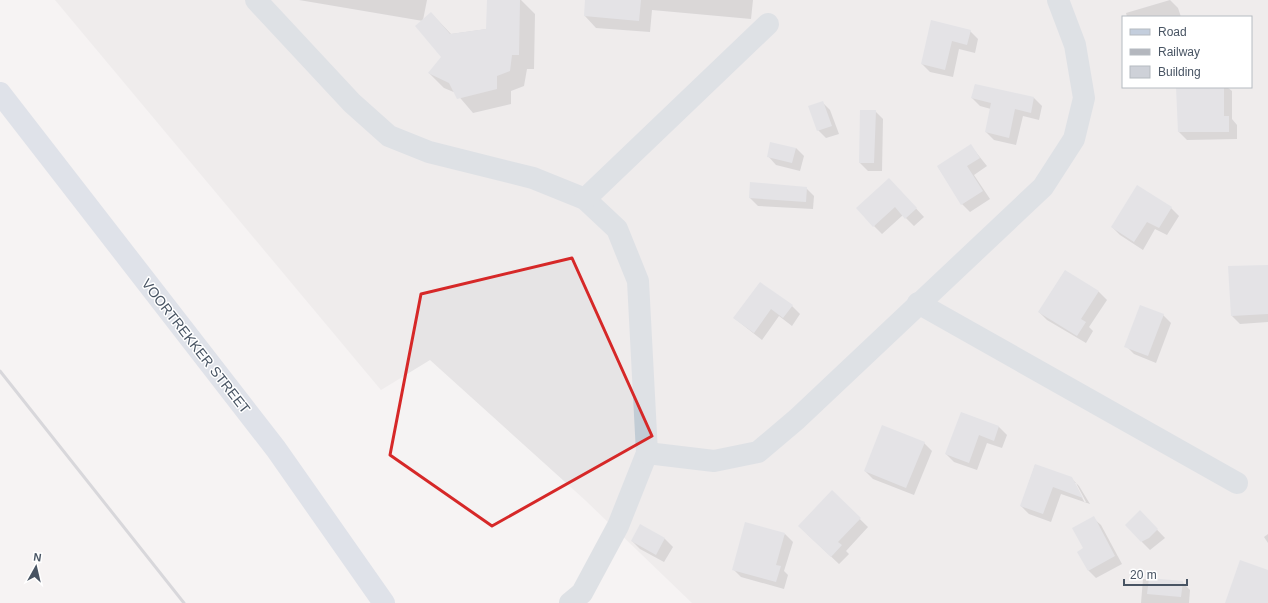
<svg xmlns="http://www.w3.org/2000/svg" width="1268" height="603" viewBox="0 0 1268 603" font-family="Helvetica,sans-serif">
	<rect width="100%" height="100%" fill="#f5f3f3"/>
	<path fill="#e6e4e5" fill-rule="evenodd" d="M 55,0 L 1268,0 L 1268,603 L 692,603 L 585,500 L 430,360 L 381,390 ZM 1123,17 L 1251,17 L 1251,87 L 1123,87 Z"/>
	<g fill="#0003" fill-rule="evenodd">
		<polygon points="299,0 427,0 423,20 431,13 451,34 487,29 488,0 521,0 535,14 534,69 527,69 524,86 511,91 511,104 473,113 456,93 444,88 429,73 442,57 423,21"/>
		<polygon points="586,0 753,0 751,19 652,10 650,32 596,28 585,16"/>
		<polygon points="1170,0 1178,8 1181,17 1127,17 1126,13"/>
		<polygon points="932,21 970,31 978,39 975,53 959,49 953,77 930,72 922,64"/>
		<polygon points="975,85 1034,98 1042,106 1039,120 1023,116 1016,145 994,140 986,132 991,109 980,106 972,98"/>
		<polygon points="1177,87 1227,87 1232,91 1232,119 1237,125 1237,139 1187,140 1179,132"/>
		<polygon points="822,102 830,110 839,134 826,138 818,130"/>
		<polygon points="875,111 883,119 882,171 868,171 860,163"/>
		<polygon points="971,146 987,166 974,175 990,199 970,212 962,204 938,167"/>
		<polygon points="796,148 804,156 800,171 776,165 768,156"/>
		<polygon points="806,188 814,196 813,209 758,206 750,198"/>
		<polygon points="897,188 924,217 914,226 903,215 882,234 874,226"/>
		<polygon points="1171,208 1179,216 1167,235 1155,229 1143,250 1120,235 1112,227"/>
		<polygon points="1268,266 1268,322 1240,324 1232,316"/>
		<polygon points="1065,271 1099,292 1107,300 1089,327 1093,331 1086,343 1047,320 1039,312"/>
		<polygon points="760,283 792,306 800,314 792,326 779,316 762,340 734,318"/>
		<polygon points="1163,315 1171,323 1156,363 1134,354 1126,346"/>
		<polygon points="962,413 999,427 1007,435 1002,448 987,443 977,470 954,462 946,454"/>
		<polygon points="924,443 932,451 914,495 873,479 865,471"/>
		<path d="M 1035,465 L 1071,478 L 1079,486 L 1090,504 L 1061,494 L 1051,522 L 1029,514 L 1021,506 ZM 1074,483 L 1076,483 L 1086,502 L 1085,503 Z"/>
		<polygon points="832,492 868,527 846,551 849,554 839,564 807,534"/>
		<polygon points="1140,512 1165,538 1150,550 1142,542"/>
		<polygon points="1093,518 1101,525 1122,564 1096,578 1088,570 1084,549"/>
		<polygon points="640,526 665,539 673,547 664,562 640,549 632,541"/>
		<polygon points="785,534 793,542 784,571 788,575 784,589 741,577 733,569"/>
		<polygon points="1268,534 1268,543 1264,537"/>
		<polygon points="1143,579 1182,582 1190,590 1189,603 1141,603"/>
	</g>
	<g fill="#ced1d8">
		<polygon points="487,0 520,0 519,55 512,55 510,71 497,76 497,89 457,99 449,83 428,73 441,57 415,26 431,12 450,34 486,29"/>
		<polygon points="585,0 641,0 639,21 584,16"/>
		<polygon points="931,20 971,30 967,45 952,41 945,70 921,64"/>
		<polygon points="975,84 1034,97 1031,113 1015,109 1009,138 985,132 991,103 971,98"/>
		<polygon points="1176,87 1224,87 1224,116 1229,116 1229,132 1178,132"/>
		<polygon points="823,101 832,126 817,131 808,106"/>
		<polygon points="860,110 876,110 874,163 859,163"/>
		<polygon points="770,142 796,148 792,163 767,157"/>
		<polygon points="971,144 980,158 967,166 983,191 961,205 937,166"/>
		<polygon points="889,178 917,208 905,219 895,207 873,227 856,208"/>
		<polygon points="750,182 807,187 806,202 749,198"/>
		<polygon points="1137,185 1172,207 1159,228 1147,222 1134,242 1111,227"/>
		<polygon points="1268,265 1268,314 1231,316 1228,266"/>
		<polygon points="1065,270 1099,291 1081,319 1086,322 1077,336 1038,312"/>
		<polygon points="760,282 793,305 783,318 771,309 754,333 733,318"/>
		<polygon points="1140,305 1164,314 1148,356 1124,347"/>
		<polygon points="961,412 999,426 994,441 979,435 969,463 945,454"/>
		<polygon points="882,425 925,442 906,488 864,471"/>
		<polygon points="1035,464 1072,477 1083,498 1053,487 1043,514 1020,506"/>
		<polygon points="832,490 861,518 838,542 842,545 831,557 798,526"/>
		<polygon points="1140,510 1158,529 1149,538 1141,542 1125,525"/>
		<polygon points="1094,516 1115,556 1088,571 1077,552 1083,548 1072,528"/>
		<polygon points="745,522 785,533 776,565 781,566 776,582 732,570"/>
		<polygon points="640,524 665,538 656,555 631,541"/>
		<polygon points="1240,560 1268,570 1268,603 1225,603"/>
		<polygon points="1149,578 1183,581 1181,597 1147,594"/>
	</g>
	<g fill="none" stroke-linecap="round" stroke-linejoin="round">
		<g stroke="#c2ccd5" stroke-width="22">
			<polyline points="256,0 352,103 389,136 429,152 533,178 585,199 617,229 638,281 647,453 618,526 582,593 570,603"/>
			<polyline points="585,199 768,24"/>
			<polyline points="918,303 1237,483"/>
			<polyline points="647,453 714,461 758,452 797,419 1043,187 1074,139 1084,98 1075,45 1058,0"/>
		</g>
		<polyline stroke="#c4cedd" stroke-width="22" points="0,93 276,449 384,603"/>
		<polyline stroke="#b4b7be" stroke-width="3" points="0,371 184,603"/>
	</g>
	<path d="M0 0H1268V603H0ZM 572,258 L 652,436 L 492,526 L 390,455 L 421,294 Z" fill="#f5f3f3" fill-opacity=".55" fill-rule="evenodd"/>
	<path fill="none" stroke="#d62828" stroke-width="3" stroke-linejoin="round" d="M 572,258 L 652,436 L 492,526 L 390,455 L 421,294 Z"/>
	<g text-anchor="middle" dominant-baseline="central" stroke-width="3" stroke-linejoin="round" paint-order="stroke">
		<g font-size="14" fill="#485463" stroke="#fff">
			<text transform="translate(196 346) rotate(52)">VOORTREKKER STREET</text>
		</g>
	</g>
	<rect x="1122" y="16" width="130" height="72" fill="#ffffff" stroke="#b6bbc1"/>
	<rect x="1130" y="29" width="20" height="6" fill="#c4cedd" stroke="#b6bbc1"/>
	<text x="1158" y="36" font-size="12" fill="#485463">Road</text>
	<rect x="1130" y="49" width="20" height="6" fill="#b4b7be" stroke="#b6bbc1"/>
	<text x="1158" y="56" font-size="12" fill="#485463">Railway</text>
	<rect x="1130" y="66" width="20" height="12" fill="#ced1d8" stroke="#b6bbc1"/>
	<text x="1158" y="76" font-size="12" fill="#485463">Building</text>
	<g transform="translate(36 567) rotate(8)" stroke="#ffffff" stroke-width="3" paint-order="stroke">
	<path d="M0-3L7 15L0 10L-7 15Z" fill="#485463"/>
	<text y="-6" font-size="11" font-weight="bold" text-anchor="middle" fill="#485463">N</text>
	</g>
	<path d="M1124 579v6h63v-6" fill="none" stroke="#485463" stroke-width="2"/>
	<text x="1130" y="579" font-size="12" fill="#485463" stroke="#ffffff" stroke-width="3" paint-order="stroke">20 m</text>
</svg>
